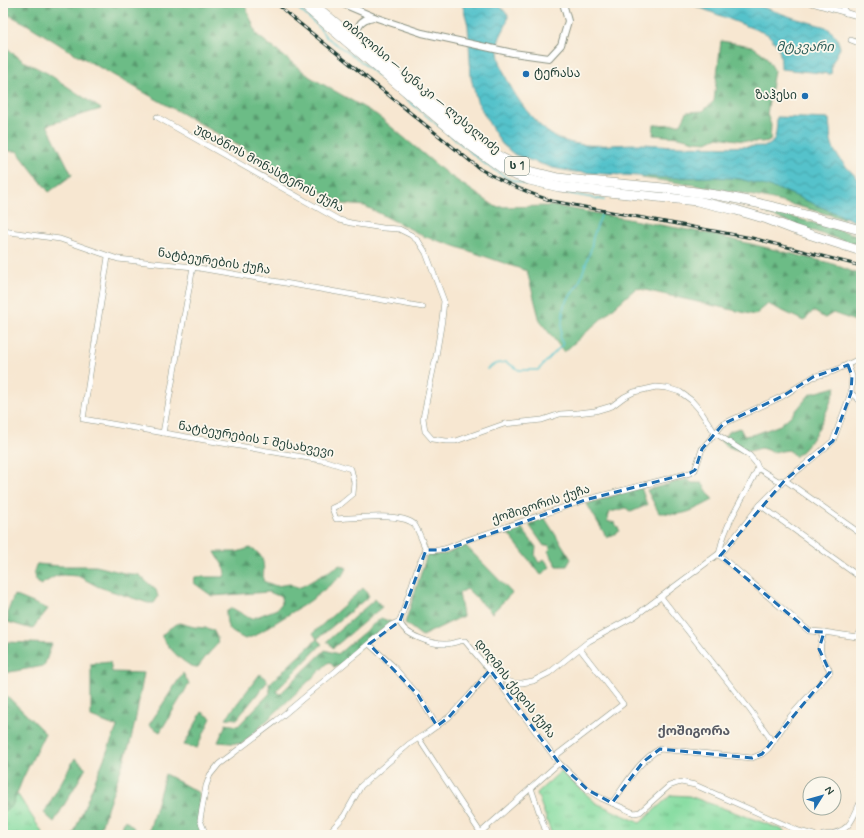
<svg xmlns="http://www.w3.org/2000/svg" width="864" height="838" viewBox="0 0 864 838" font-family="Mynerve,'Noto Sans Georgian',sans-serif">
	<defs>
		<pattern id="grass-tufts" width="24" height="20" patternUnits="userSpaceOnUse"><rect width="24" height="20" fill="#85dca0"/><path d="M3 7l-1-3M5 7V3M7 7l1-3M15 17l-1-3M17 17v-4M19 17l1-3" fill="none" stroke="#6cb483"/></pattern>
		<pattern id="forest-firs" width="22" height="20" patternUnits="userSpaceOnUse"><rect width="22" height="20" fill="#6cbc86"/><path d="M5 1l3.5 6h-7zM16 11l3.5 6h-7z" fill="#589a6e"/></pattern>
		<pattern id="water-waves" width="16" height="10" patternUnits="userSpaceOnUse"><rect width="16" height="10" fill="#54c2cb"/><path d="M0 5q4-4 8 0t8 0" fill="none" stroke="#459fa6"/></pattern>
	</defs>
	<rect width="100%" height="100%" fill="#fbf7ec"/>
	<filter id="ink" filterUnits="userSpaceOnUse"><feTurbulence type="fractalNoise" baseFrequency=".025" numOctaves="2"/><feDisplacementMap in="SourceGraphic" scale="8" xChannelSelector="R" yChannelSelector="G"/><feConvolveMatrix kernelMatrix="1 2 1 2 8 2 1 2 1" color-interpolation-filters="sRGB"/></filter>
	<filter id="wash" filterUnits="userSpaceOnUse"><feTurbulence type="fractalNoise" baseFrequency=".012" numOctaves="4" result="noise"/><feDisplacementMap in="SourceGraphic" scale="16" xChannelSelector="R" yChannelSelector="G"/><feGaussianBlur stdDeviation="0.9" result="paint"/><feColorMatrix in="noise" values="0 0 0 0 0 0 0 0 0 0 0 0 0 0 0 0 0 1.4 0 .05"/><feComposite in="paint" operator="in"/></filter>
	<g filter="url(#wash)">
		<rect width="100%" height="100%" fill="#f7e7d1"/>
		<g fill="url(#grass-tufts)" stroke="#528c6a">
			<polygon points="561,771 596,803 640,823 671,795 689,796 781,829 788,835 552,835 537,793"/>
			<polygon points="18,795 44,835 3,835 3,804"/>
		</g>
		<g fill="url(#forest-firs)" stroke="#467c5d">
			<polygon points="3,3 244,3 257,35 310,77 377,115 446,173 496,207 555,206 705,233 830,263 861,275 861,323 833,313 825,318 813,311 804,321 768,304 755,315 636,288 564,352 540,321 527,271 452,245 426,237 365,206 343,204 65,48 25,23 3,12"/>
			<polygon points="721,41 752,46 766,56 774,70 767,114 771,125 770,141 761,142 750,142 718,137 707,142 695,141 679,137 653,135 654,125 681,124 687,112 703,111 714,101"/>
			<polygon points="3,45 23,61 47,73 101,109 47,125 72,175 49,192 17,151 3,151"/>
			<path d="M 641,176 C 674,178 707,174 739,179 C 776,185 810,202 844,217 L 843,219 C 777,198 710,186 642,178 Z"/>
			<polygon points="770,211 861,236 861,246 822,234 767,214"/>
			<path d="M 836,387 C 827,412 816,441 795,457 L 789,450 L 774,452 L 761,448 L 745,452 L 730,448 L 720,441 L 730,431 L 740,428 L 744,436 L 756,434 L 780,425 L 794,413 L 810,394 Z"/>
			<path d="M 687,479 L 692,483 L 702,483 L 713,500 C 703,505 690,513 678,514 C 672,515 666,512 659,513 L 647,490 Z"/>
			<polygon points="641,487 647,505 631,512 626,508 610,512 607,521 615,523 620,531 607,538 587,504"/>
			<polygon points="544,517 571,559 567,566 557,566 548,551 551,548 548,545 544,546 530,526 532,523"/>
			<polygon points="520,526 536,547 535,556 539,563 544,559 550,567 541,575 506,531"/>
			<polygon points="464,544 512,593 492,613 467,589 459,593 463,616 422,636 405,623 427,555 447,554"/>
			<path d="M 250,548 C 266,555 264,566 263,581 L 276,586 L 290,584 L 297,588 L 303,586 L 340,565 L 347,568 L 344,574 L 310,601 L 254,636 L 245,639 C 228,630 227,631 226,612 L 232,608 L 251,619 L 277,609 L 282,603 L 281,597 L 269,592 L 212,596 L 194,583 L 195,577 L 224,577 L 226,571 L 215,552 L 237,552 Z"/>
			<path d="M 37,564 L 60,566 L 96,566 L 124,573 L 139,575 L 156,590 L 158,597 L 154,603 L 148,603 L 99,587 L 78,576 L 63,575 L 56,576 L 40,585 C 33,577 32,573 37,564 Z"/>
			<polygon points="363,588 369,596 317,639 322,644 276,691 280,694 325,650 338,654 381,618 391,622 335,668 329,662 242,744 218,742 226,724 238,726 270,693 269,684 317,639 313,633"/>
			<polygon points="14,595 48,609 32,629 8,622 8,611"/>
			<polygon points="375,599 382,607 333,648 327,641"/>
			<path d="M 179,623 L 194,627 L 206,628 L 213,630 C 220,642 219,643 210,652 C 206,656 202,662 198,667 C 186,668 168,647 162,637 L 162,635 L 170,628 Z"/>
			<polygon points="7,642 52,644 44,666 4,673"/>
			<polygon points="110,662 112,672 144,673 135,722 130,743 98,835 73,835 117,727 91,717 91,664"/>
			<polygon points="183,673 189,684 160,732 149,725"/>
			<polygon points="260,674 268,681 237,719 226,718"/>
			<polygon points="3,692 45,733 23,778 12,806 3,811"/>
			<polygon points="202,712 211,718 197,748 184,745"/>
			<polygon points="75,758 86,768 54,822 44,813"/>
			<polygon points="165,774 199,793 199,809 203,835 148,835"/>
			<polygon points="125,820 134,828 131,835 119,835"/>
		</g>
		<g fill="url(#water-waves)" stroke="#3a8080">
			<path d="M 462,3 L 497,3 L 508,15 C 508,30 496,34 498,52 C 501,80 535,131 562,140 C 586,149 613,144 638,144 C 652,144 666,146 680,146 C 709,147 737,147 766,146 C 778,143 776,127 777,117 L 829,119 C 830,126 830,134 831,141 C 834,157 851,171 861,182 L 861,224 L 784,191 L 740,179 L 714,177 L 670,178 L 575,172 L 553,168 L 515,155 L 502,144 L 490,125 L 477,101 L 471,78 L 468,25 Z"/>
			<path d="M 688,3 L 751,3 L 794,18 L 826,27 L 832,32 L 837,38 L 839,44 L 840,48 L 832,63 L 831,74 L 781,69 C 781,53 780,46 767,34 Z"/>
		</g>
		<g fill="none" stroke-linecap="round" stroke-linejoin="round">
			<g stroke="#54c2cb" stroke-width="1.5">
				<polyline points="292,3 318,26 326,37 360,61 485,164 509,179 539,188 604,200"/>
				<polyline points="487,369 495,364 506,362 519,370 538,370 563,344 560,339 564,305 579,283 591,249 593,237 602,213"/>
			</g>
		</g>
	</g>
	<g filter="url(#ink)">
		<g fill="none" stroke-linecap="round" stroke-linejoin="round">
			<defs>
				<g id="minor">
					<polyline points="812,3 861,17"/>
					<polyline points="840,3 846,13"/>
					<polyline points="851,40 861,44"/>
					<path d="M 157,117 L 339,220 L 351,223 L 383,228 L 399,229 L 411,235 L 419,242 L 426,253 L 444,301 L 442,320 L 436,356 L 423,418 L 425,431 L 432,439 L 446,441 L 456,441 L 504,424 L 542,420 L 560,414 L 577,413 L 595,411 L 612,406 L 624,397 L 634,392 L 656,387 L 667,388 L 680,392 L 691,400 L 699,409 L 715,433 L 749,455 L 756,463 L 758,468 C 745,497 724,523 719,555 L 809,631 L 824,632 L 857,637 L 861,639"/>
					<polyline points="3,231 60,239 118,259 193,267 423,307"/>
					<path d="M 108,257 L 83,419 L 326,461 L 351,469 L 354,482 L 353,494 L 341,504 L 332,508 L 336,519 C 353,518 401,512 414,524 C 418,529 423,543 426,550"/>
					<polyline points="851,393 861,402"/>
					<polyline points="163,433 193,267"/>
					<polyline points="758,468 778,481 785,480 861,534"/>
					<polyline points="760,505 861,578"/>
					<path d="M 426,550 C 441,552 451,547 464,541 L 585,500 L 690,473 L 695,470 L 702,449 L 723,424 L 783,396 L 813,377 L 834,371 L 859,359 L 861,360"/>
					<polyline points="661,597 750,710 768,735 772,743"/>
					<path d="M 400,621 C 402,635 434,645 446,644 C 453,644 459,640 465,641 L 495,677 L 559,763 L 588,790 L 601,798 L 634,813 L 640,812 L 669,786 L 681,782 L 695,785 L 799,831 L 814,835"/>
					<polyline points="400,621 418,566 426,550"/>
					<polyline points="857,637 861,631"/>
					<polyline points="369,644 392,665 418,695 437,726"/>
					<polyline points="495,677 514,683 522,683 533,681 549,673 589,641 635,616 725,549 760,505 785,480 801,468 833,441 851,393 852,376 848,365"/>
					<polyline points="419,739 482,835"/>
					<polyline points="554,757 623,704 580,649"/>
					<polyline points="531,788 547,835"/>
					<path d="M 612,803 C 626,784 639,760 660,749 L 752,758 L 762,754 L 768,749 L 789,718 L 830,672 C 829,667 826,664 824,660 C 818,650 821,642 824,632"/>
					<polyline points="479,834 559,763"/>
					<polyline points="206,835 200,820 206,786 210,775 219,764 276,721 391,625 400,621"/>
					<polyline points="327,835 344,816 361,786 409,744 427,733 449,717 469,696 490,671"/>
					<path d="M 823,835 C 849,833 852,822 861,800"/>
				</g>
				<g id="tertiary">
					<polyline points="341,3 374,17 422,33 513,53 549,58 561,45 568,21 563,3"/>
					<path d="M 362,42 C 353,29 359,19 374,17"/>
				</g>
				<g id="motorway">
					<polyline points="301,3 467,143 509,173 529,180 559,187 697,201 736,210 767,219 793,229 861,251"/>
					<path d="M 312,3 L 467,133 L 500,157 L 526,170 L 558,178 C 611,184 664,186 716,195 C 765,203 813,217 861,230"/>
				</g>
			</defs>
			<use href="#minor" stroke="#8b9282" stroke-width="6"/>
			<use href="#tertiary" stroke="#8b9282" stroke-width="8"/>
			<use href="#motorway" stroke="#8b9282" stroke-width="10"/>
			<use href="#minor" stroke="#fff" stroke-width="5"/>
			<use href="#tertiary" stroke="#fff" stroke-width="6"/>
			<use href="#motorway" stroke="#fff" stroke-width="9"/>
			<defs>
				<path id="rail" d="M 276,3 L 288,14 L 480,169 C 504,183 526,192 552,201 L 752,238 L 861,266"/>
			</defs>
			<use href="#rail" stroke="#1f3d34" stroke-width="3"/>
			<use href="#rail" stroke="#fbf7ec" stroke-width="1.5" stroke-dasharray="4.5" stroke-linecap="butt"/>
		</g>
	</g>
	<path fill="none" stroke="#1f6fb2" stroke-width="3" stroke-dasharray="8 5" stroke-linejoin="round" d="M 848,365 L 852,376 L 851,393 L 833,441 L 785,480 L 720,556 L 809,631 L 824,632 L 819,649 L 830,672 L 762,754 L 752,758 L 660,749 L 643,762 L 612,803 L 588,790 L 559,763 L 490,670 L 449,717 L 437,726 L 418,695 L 369,644 L 400,621 L 426,550 L 445,550 L 585,500 L 690,473 L 695,470 L 702,449 L 723,424 L 783,396 L 813,377 Z"/>
	<g fill="#1f6fb2" stroke="#fbf7ec" stroke-width="1.5">
		<circle cx="526" cy="74" r="4"/>
		<circle cx="805" cy="96" r="4"/>
	</g>
	<g text-anchor="middle" dominant-baseline="central" stroke-width="3.5" stroke-linejoin="round" paint-order="stroke">
		<rect fill="#fbf7ec" stroke="#61756b" stroke-width="1" x="505" y="157" width="24" height="18" rx="3"/>
		<g font-size="11" font-weight="bold" fill="#1f3d34">
			<text x="517" y="166">ს 1</text>
		</g>
		<g font-size="12" fill="#1f3d34" stroke="#fbf7ec" text-anchor="start">
			<text x="534" y="74">ტერასა</text>
			<text x="797" y="96" text-anchor="end">ზაჰესი</text>
		</g>
		<g font-size="12" fill="#1f3d34" stroke="#fbf7ec">
			<text transform="translate(421 87) rotate(40)">თბილისი — სენაკი — ლესელიძე</text>
			<text transform="translate(269 169) rotate(29)">უდაბნოს მონასტერის ქუჩა</text>
			<text transform="translate(214 262) rotate(9)">ნატბეურების ქუჩა</text>
			<text transform="translate(256 440) rotate(10)">ნატბეურების I შესახვევი</text>
			<text transform="translate(541 505) rotate(-18)">ქოშიგორის ქუჩა</text>
			<text transform="translate(515 689) rotate(52)">დიღმის ქედის ქუჩა</text>
		</g>
		<g font-size="13" font-style="italic" fill="#2c5e5a" stroke="#fbf7ec">
			<text x="805" y="47">მტკვარი</text>
		</g>
		<g font-size="13" font-weight="bold" fill="#585b64" stroke="#fbf7ec">
			<text x="694" y="731">ქოშიგორა</text>
		</g>
	</g>
	<rect width="864" height="838" fill="none" stroke="#fbf7ec" stroke-width="16"/>
	<g transform="translate(822 796) rotate(53)"><circle r="19" fill="#fbf7ec" stroke="#a3ada2"/>
	<path d="M0-3L7 15L0 10L-7 15Z" fill="#1f6fb2"/>
	<text y="-6" font-size="11" font-weight="bold" text-anchor="middle" fill="#1f3d34">N</text>
	</g>
</svg>
